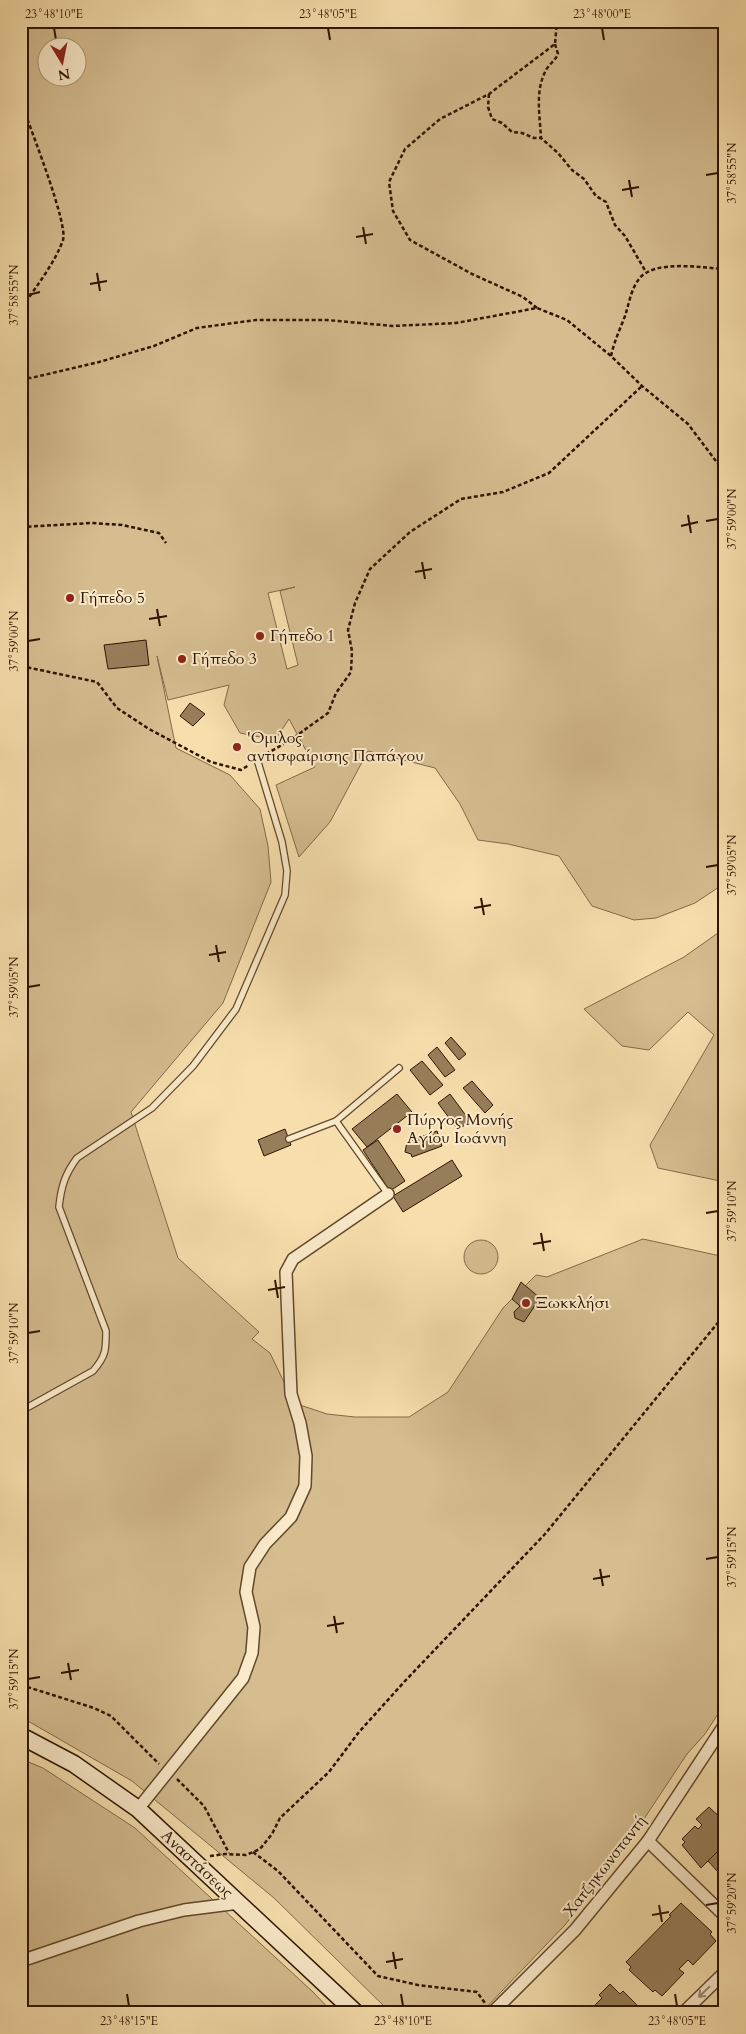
<svg xmlns="http://www.w3.org/2000/svg" width="746" height="2034" viewBox="0 0 746 2034" font-family="Cardo,serif">
	<rect width="100%" height="100%" fill="#f7dfad"/>
	<filter id="stains"><feTurbulence type="fractalNoise" baseFrequency=".004" numOctaves="4"/><feColorMatrix values="0 0 0 0 .2 0 0 0 0 .09 0 0 0 0 .02 0 0 0 .5 -.17"/></filter>
	<radialGradient id="worn" r=".72"><stop offset=".6" stop-color="#630" stop-opacity="0"/><stop offset="1" stop-color="#630" stop-opacity=".3"/></radialGradient>
	<g fill="#d5bd90" stroke="#826948" fill-rule="evenodd">
		<path d="M 21,21 L 725,21 L 725,883 L 695,903 L 656,918 L 634,920 L 592,906 L 559,856 L 508,844 L 478,840 L 460,804 L 435,768 L 368,751 L 330,822 L 299,857 L 276,785 L 315,767 L 289,719 L 275,740 L 240,733 L 224,705 L 229,685 L 168,700 L 157,656 L 176,748 L 230,775 L 260,809 L 268,846 L 271,882 L 223,1003 L 131,1112 L 178,1258 L 259,1332 L 252,1339 L 270,1353 L 294,1403 L 327,1414 L 355,1417 L 409,1417 L 448,1392 L 503,1308 L 536,1275 L 547,1277 L 643,1239 L 725,1257 L 725,1703 L 705,1734 L 687,1754 L 628,1843 L 565,1925 L 481,2013 L 391,2013 L 274,1898 L 132,1781 L 21,1717 ZM 48,48 L 78,48 L 78,78 L 48,78 ZM 295,587 L 280,591 L 298,665 L 287,669 L 268,593 Z"/>
		<polygon points="725,928 725,1182 658,1168 650,1145 714,1035 688,1012 649,1050 622,1046 584,1009 684,957"/>
		<circle cx="481" cy="1257" r="17"/>
		<polygon points="21,1759 43,1768 135,1828 313,1992 333,2013 21,2013"/>
	</g>
	<g fill="#977e5a" stroke="#2e1500">
		<polygon points="146,640 149,665 108,669 104,645"/>
		<polygon points="190,703 205,714 193,726 180,716"/>
		<polygon points="451,1037 466,1054 459,1060 445,1043"/>
		<polygon points="437,1047 455,1070 445,1077 428,1055"/>
		<polygon points="422,1061 443,1085 430,1095 410,1070"/>
		<polygon points="472,1081 493,1105 485,1113 463,1088"/>
		<polygon points="397,1094 412,1112 367,1147 352,1129"/>
		<polygon points="450,1094 470,1121 458,1130 438,1103"/>
		<polygon points="285,1129 291,1145 264,1156 258,1140"/>
		<polygon points="437,1131 442,1146 412,1157 411,1154 405,1152 407,1142"/>
		<polygon points="378,1140 405,1181 390,1191 363,1150"/>
		<polygon points="452,1160 462,1176 403,1212 393,1196"/>
		<polygon points="521,1282 540,1298 524,1322 515,1318 514,1312 520,1306 512,1299"/>
		<polygon points="709,1807 725,1822 725,1844 701,1868 682,1845 685,1842 682,1839 695,1826 698,1829 702,1825 696,1819"/>
		<polygon points="725,1844 725,1875 720,1870 718,1872 708,1861"/>
		<polygon points="681,1903 712,1932 710,1934 716,1941 693,1965 688,1960 679,1969 684,1973 662,1996 655,1990 653,1992 629,1970 631,1967 626,1962 671,1916 669,1915"/>
		<polygon points="610,1984 620,1994 623,1991 644,2012 587,2013 602,1998 599,1995"/>
	</g>
	<g fill="none" stroke-linecap="round" stroke-linejoin="round">
		<defs>
			<g id="lane">
				<polyline points="336,1121 399,1068"/>
				<polyline points="289,1139 336,1121 388,1194"/>
				<path d="M 21,1411 L 93,1371 C 106,1356 106,1350 106,1331 L 59,1207 C 61,1187 65,1174 77,1158 L 152,1108 L 193,1066 L 236,1009 L 285,895 L 287,871 L 282,842 L 257,759"/>
			</g>
			<g id="street">
				<polyline points="138,1809 243,1678 252,1653 254,1627 246,1592 250,1567 265,1544 291,1517 305,1486 306,1456 300,1423 291,1394 286,1272 293,1259 388,1194"/>
				<polyline points="648,1841 725,1916"/>
				<polyline points="21,1961 139,1921 184,1910 239,1903"/>
				<polyline points="492,2013 575,1930 648,1841 725,1724"/>
				<polyline points="683,2013 725,1972"/>
			</g>
			<polyline id="secondary" points="21,1736 74,1764 138,1809 356,2013"/>
		</defs>
		<use href="#lane" stroke="#60482b" stroke-width="8"/>
		<use href="#street" stroke="#60482b" stroke-width="14"/>
		<use href="#secondary" stroke="#2e1500" stroke-width="19"/>
		<g stroke="#2e1500" stroke-width="2.5" stroke-dasharray="4 2.5" stroke-linecap="butt">
			<path d="M 555,44 L 558,54 C 555,61 548,65 545,72 C 535,92 540,117 541,138 L 558,153 L 572,170 L 584,179 L 596,196 L 606,202 L 615,225 L 625,236 L 646,272"/>
			<polyline points="489,94 488,107 492,119 502,123 512,132 522,133 534,138 541,138"/>
			<path d="M 21,108 L 27,118 C 34,138 68,225 63,240 C 55,263 35,288 21,309"/>
			<polyline points="537,308 523,297 472,274 410,240 393,211 389,182 405,149 440,119 489,94 555,44 557,21"/>
			<path d="M 611,356 C 614,342 620,329 625,316 C 629,304 631,289 639,279 C 654,259 702,268 725,269"/>
			<polyline points="21,377 31,378 99,362 154,346 197,328 256,320 327,320 393,326 456,323 537,308 567,320 611,356 642,386 688,424 725,473"/>
			<polyline points="21,527 92,523 122,525 159,533 166,543"/>
			<polyline points="21,666 97,682 117,708 149,729 211,762 241,770 249,765"/>
			<polyline points="266,754 289,741 328,713 336,693 351,672 352,651 348,630 355,603 370,569 410,532 461,499 503,492 549,473 642,386"/>
			<polyline points="21,1685 94,1708 111,1716 159,1764"/>
			<polyline points="177,1779 204,1806 229,1853"/>
			<polyline points="253,1852 278,1871 378,1976 418,1985 477,1992 485,2003"/>
			<polyline points="210,1856 225,1854 246,1855 260,1849 272,1834 280,1818 329,1772 359,1732 405,1681 545,1534 725,1314"/>
		</g>
		<use href="#lane" stroke="#faeaca" stroke-width="5.5"/>
		<use href="#street" stroke="#faeaca" stroke-width="11"/>
		<use href="#secondary" stroke="#faeaca" stroke-width="16"/>
	</g>
	<defs><path id="oneway-shaft" d="M-6 0H5M1.5-3L5.5 0L1.5 3" fill="none" stroke-width="1.6" stroke-linecap="round" stroke-linejoin="round" transform="scale(1.25)"/></defs>
	<use stroke="#9e8a6f" href="#oneway-shaft" transform="translate(704 1992) rotate(136)"/>
	<path fill="none" stroke="#2e1500" stroke-width="2" d="M 54,28 L 56,40M 328,28 L 330,40M 602,28 L 604,40M 706,175 L 718,173M 629,180 L 632,197M 622,190 L 639,187M 363,227 L 366,244M 356,237 L 373,234M 97,273 L 100,291M 90,284 L 107,281M 28,295 L 40,292M 688,515 L 691,533M 706,521 L 718,519M 681,526 L 698,522M 422,562 L 425,579M 415,572 L 432,569M 157,609 L 160,626M 149,619 L 167,616M 28,641 L 40,639M 706,867 L 718,865M 481,898 L 484,915M 474,908 L 491,905M 216,945 L 219,962M 209,955 L 226,952M 28,987 L 40,985M 706,1213 L 718,1211M 541,1233 L 544,1251M 533,1244 L 551,1241M 275,1280 L 278,1298M 268,1290 L 285,1287M 28,1333 L 40,1331M 706,1559 L 718,1557M 600,1569 L 603,1586M 593,1579 L 610,1576M 334,1616 L 337,1633M 327,1626 L 344,1623M 68,1663 L 71,1680M 61,1673 L 79,1670M 28,1679 L 40,1677M 659,1905 L 662,1922M 706,1905 L 718,1903M 652,1915 L 669,1912M 393,1952 L 396,1969M 386,1962 L 403,1959M 127,1994 L 129,2006M 401,1994 L 403,2006M 675,1994 L 677,2006"/>
	<g fill="#8f2418" stroke="#faeaca" stroke-width="2">
		<circle cx="70" cy="598" r="5"/>
		<circle cx="260" cy="636" r="5"/>
		<circle cx="182" cy="659" r="5"/>
		<circle cx="237" cy="747" r="5"/>
		<circle cx="397" cy="1129" r="5"/>
		<circle cx="526" cy="1303" r="5"/>
	</g>
	<g text-anchor="middle" dominant-baseline="central" stroke-width="4" stroke-linejoin="round" paint-order="stroke">
		<g font-size="16" fill="#2e1500" stroke="#faeaca" text-anchor="start">
			<text x="80" y="598">Γήπεδο 5</text>
			<text x="270" y="636">Γήπεδο 1</text>
			<text x="192" y="659">Γήπεδο 3</text>
			<text x="247" y="738">'Ομιλος<tspan x="247" dy="18">αντισφαίρισης Παπάγου</tspan></text>
			<text x="407" y="1120">Πύργος Μονής<tspan x="407" dy="18">Αγίου Ιωάννη</tspan></text>
			<text x="536" y="1303">Ξωκκλήσι</text>
		</g>
		<g font-size="16" fill="#2e1500" stroke="#faeaca">
			<text transform="translate(197 1864) rotate(43)">Αναστάσεως</text>
			<text transform="translate(605 1866) rotate(-52)">Χατζηκωνσταντή</text>
		</g>
	</g>
	<rect width="746" height="2034" fill="none" stroke="#f7dfad" stroke-width="55"/>
	<g transform="translate(62 62) rotate(170)"><circle r="24" fill="#faeaca" stroke="#a89579"/>
	<path d="M0-4L9 19L0 12L-9 19Z" fill="#8f2418"/>
	<text y="-8" font-size="14" font-weight="bold" text-anchor="middle" fill="#2e1500">N</text>
	</g>
	<rect x="28" y="28" width="690" height="1978" fill="none" stroke="#2e1500" stroke-width="2"/>
	<g font-size="12" text-anchor="middle" fill="#2e1500">
		<text x="54" y="18">23°48'10"E</text>
		<text x="328" y="18">23°48'05"E</text>
		<text x="602" y="18">23°48'00"E</text>
		<text transform="translate(732 173) rotate(-90)" y="4">37°58'55"N</text>
		<text transform="translate(14 295) rotate(-90)" y="4">37°58'55"N</text>
		<text transform="translate(732 519) rotate(-90)" y="4">37°59'00"N</text>
		<text transform="translate(14 641) rotate(-90)" y="4">37°59'00"N</text>
		<text transform="translate(732 865) rotate(-90)" y="4">37°59'05"N</text>
		<text transform="translate(14 987) rotate(-90)" y="4">37°59'05"N</text>
		<text transform="translate(732 1211) rotate(-90)" y="4">37°59'10"N</text>
		<text transform="translate(14 1333) rotate(-90)" y="4">37°59'10"N</text>
		<text transform="translate(732 1557) rotate(-90)" y="4">37°59'15"N</text>
		<text transform="translate(14 1679) rotate(-90)" y="4">37°59'15"N</text>
		<text transform="translate(732 1903) rotate(-90)" y="4">37°59'20"N</text>
		<text x="129" y="2025">23°48'15"E</text>
		<text x="403" y="2025">23°48'10"E</text>
		<text x="677" y="2025">23°48'05"E</text>
	</g>
	<rect width="100%" height="100%" filter="url(#stains)"/>
	<rect width="100%" height="100%" fill="url(#worn)"/>
</svg>
